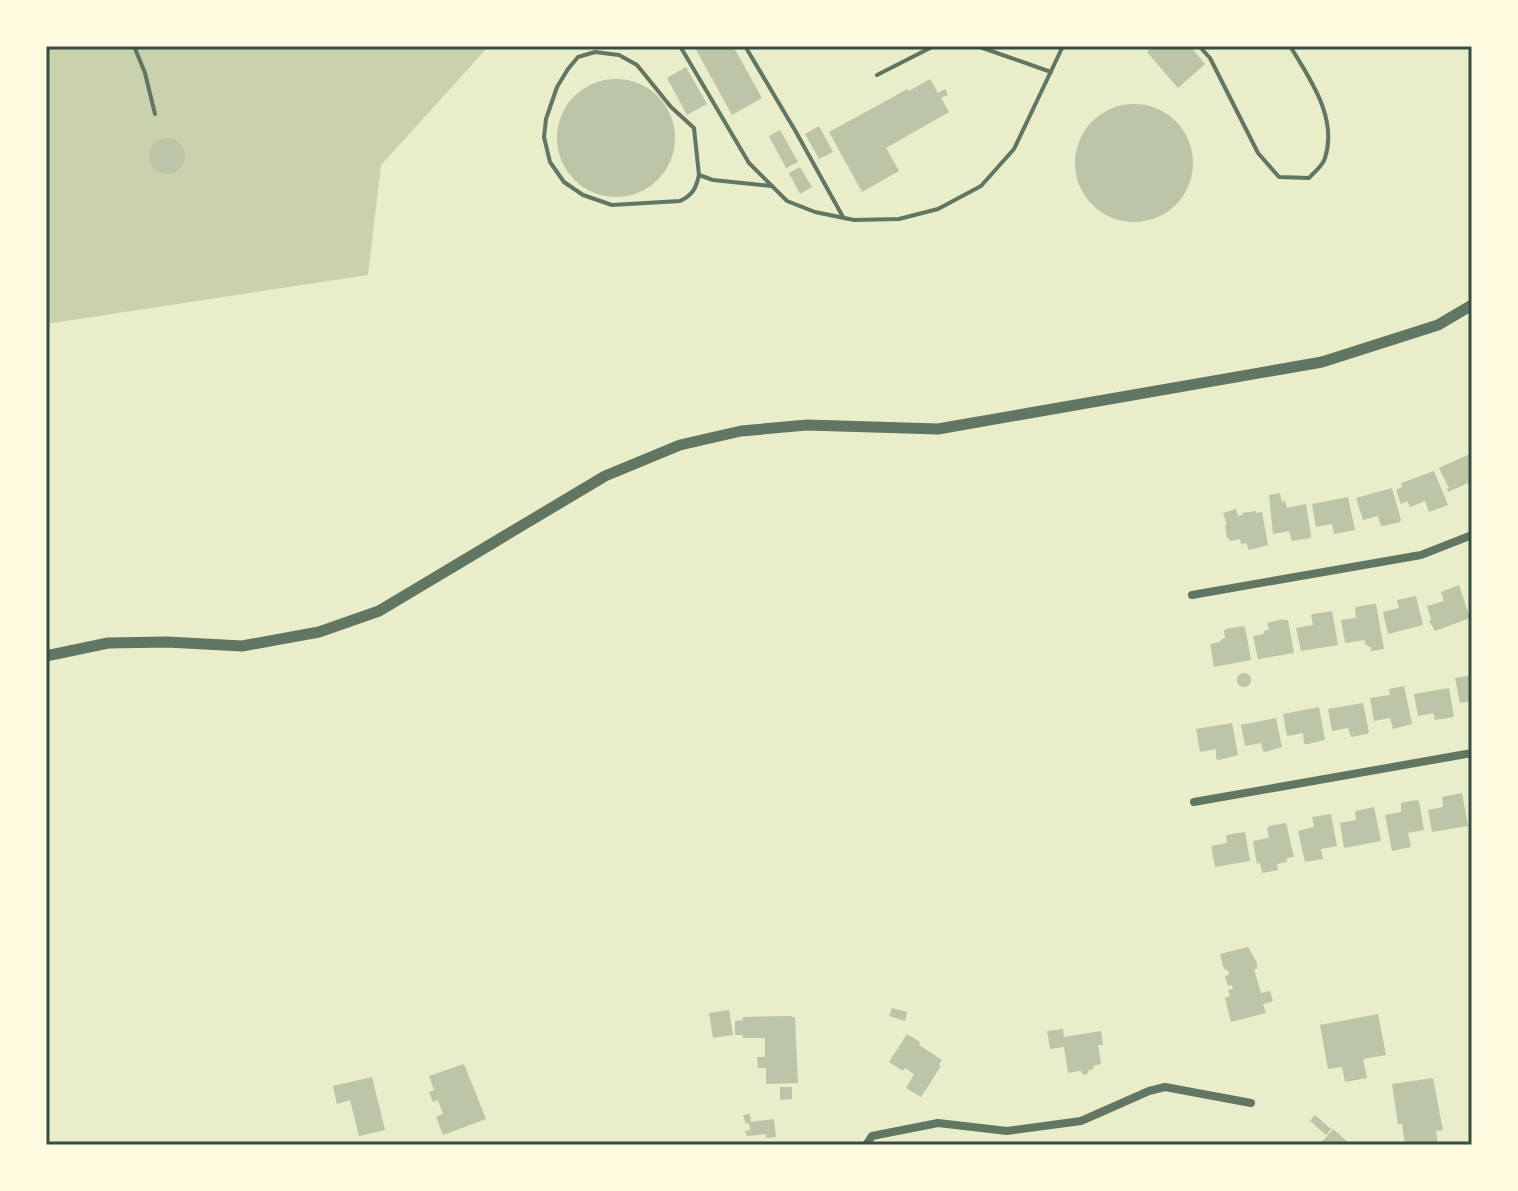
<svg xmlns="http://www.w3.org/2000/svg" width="1518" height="1191" viewBox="0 0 1518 1191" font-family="'Open Sans',sans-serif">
	<rect width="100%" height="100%" fill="#e9edc9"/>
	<polygon fill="#cad2ad" points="46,46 489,46 381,165 368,275 46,324"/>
	<g fill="#bcc5a7">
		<polygon points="694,46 733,46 762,98 732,115"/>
		<polygon points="1154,46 1190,46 1205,64 1178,88 1147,52"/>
		<polygon points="686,67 707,104 687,115 667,78"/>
		<polygon points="930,79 938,93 945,89 948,95 941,98 949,112 886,148 899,171 862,192 829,132 895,96 907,89 909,91"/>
		<circle cx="616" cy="138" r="59"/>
		<circle cx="1134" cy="163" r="59"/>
		<polygon points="819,126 833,152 819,159 805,134"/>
		<polygon points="780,130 798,162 786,168 769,136"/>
		<circle cx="167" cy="156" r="18"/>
		<polygon points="800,167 812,187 800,194 789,173"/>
		<polygon points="1472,453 1472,492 1468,483 1448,492 1447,489 1449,488 1439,468"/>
		<polygon points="1434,471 1448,505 1429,512 1425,501 1410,507 1407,501 1401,504 1396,490 1402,487 1401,483"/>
		<polygon points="1392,488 1401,520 1400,522 1383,526 1381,526 1378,516 1363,520 1356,498"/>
		<polygon points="1280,493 1282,502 1285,501 1287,508 1306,504 1311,536 1310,538 1292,541 1289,531 1273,534 1269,495"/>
		<polygon points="1348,497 1355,530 1334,534 1332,524 1316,527 1312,504"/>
		<polygon points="1236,509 1238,516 1243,515 1242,513 1256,511 1256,513 1262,512 1268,545 1249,550 1246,543 1241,544 1240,539 1230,541 1229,538 1227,539 1225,525 1227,525 1223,513"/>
		<polygon points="1459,585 1470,618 1435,631 1429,621 1431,620 1427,606 1444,601 1441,592"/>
		<polygon points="1416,596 1423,625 1388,634 1383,612 1399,608 1397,600"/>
		<polygon points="1373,604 1376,604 1384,649 1371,651 1371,648 1365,644 1365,640 1345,643 1341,620 1356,618 1355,609 1356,607"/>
		<polygon points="1332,611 1338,645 1301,651 1296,628 1313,625 1311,615 1313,614"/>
		<polygon points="1284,619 1284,620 1288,620 1294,653 1258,659 1253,636 1263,634 1265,630 1269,630 1267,623"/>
		<polygon points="1243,626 1245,627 1251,660 1214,667 1210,644 1220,642 1222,639 1225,638 1224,631 1226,629"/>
		<circle cx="1244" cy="680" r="7"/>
		<polygon points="1472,675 1472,701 1460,703 1455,678"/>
		<polygon points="1404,686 1412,724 1393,729 1390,718 1374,721 1370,698 1390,695 1389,689"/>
		<polygon points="1449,688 1454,717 1435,720 1433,713 1418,716 1414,694"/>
		<polygon points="1363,703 1369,732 1367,734 1351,737 1348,728 1332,731 1328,709"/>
		<polygon points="1319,707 1325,740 1308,744 1304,744 1303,733 1287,736 1283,714"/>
		<polygon points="1276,718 1282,747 1265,752 1263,751 1261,743 1245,746 1241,725"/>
		<polygon points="1232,723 1238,755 1219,760 1216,759 1216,749 1200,752 1196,729"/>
		<polygon points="1462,793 1468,826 1432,832 1428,810 1443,807 1442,797"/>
		<polygon points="1417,800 1419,801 1424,830 1408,833 1411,847 1392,851 1385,815 1401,812 1401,803"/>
		<polygon points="1374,807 1381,841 1344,848 1340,823 1356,820 1355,811"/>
		<polygon points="1331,814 1337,846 1321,849 1323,859 1305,862 1298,831 1314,827 1312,817"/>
		<polygon points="1286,823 1294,857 1287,858 1287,862 1277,864 1278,870 1262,873 1260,863 1257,864 1253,841 1269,838 1267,828 1269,826"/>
		<polygon points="1245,832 1250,861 1215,867 1211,846 1227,843 1226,835"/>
		<polygon points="1248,947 1257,963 1257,969 1254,969 1261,993 1270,991 1273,1001 1263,1004 1266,1013 1231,1022 1225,998 1230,996 1228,990 1233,989 1232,985 1228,986 1225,976 1229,975 1228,970 1225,970 1223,966 1220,954"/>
		<polygon points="892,1008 907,1012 905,1021 889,1016"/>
		<polygon points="729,1010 733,1035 713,1038 709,1013"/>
		<polygon points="1378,1014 1386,1055 1363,1059 1367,1078 1345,1082 1342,1067 1328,1069 1320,1025"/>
		<polygon points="792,1016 792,1017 795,1017 798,1083 766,1084 766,1068 758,1068 757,1057 765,1057 765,1038 743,1038 743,1035 735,1035 735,1021 743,1020 743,1017"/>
		<polygon points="1063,1029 1064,1037 1101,1031 1103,1045 1098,1045 1101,1064 1093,1066 1094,1069 1089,1070 1087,1074 1084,1075 1080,1071 1068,1073 1064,1047 1050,1049 1047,1031"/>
		<polygon points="907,1034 920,1042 919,1045 942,1060 939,1065 941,1066 921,1097 906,1088 914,1074 905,1068 903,1071 889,1062"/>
		<polygon points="464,1064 486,1119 443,1135 436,1117 443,1114 438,1100 433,1102 429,1092 434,1090 429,1076"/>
		<polygon points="372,1077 385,1130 359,1136 350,1100 337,1104 333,1086"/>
		<polygon points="1433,1078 1443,1130 1436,1131 1438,1145 1405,1145 1402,1124 1398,1124 1392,1084"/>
		<polygon points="780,1087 792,1087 792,1099 780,1100"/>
		<polygon points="750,1114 751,1122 774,1119 776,1137 766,1138 766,1134 747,1136 745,1131 750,1130 749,1123 746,1124 743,1115"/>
		<polygon points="1315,1115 1331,1129 1326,1135 1310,1121"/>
		<polygon points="1333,1129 1351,1145 1319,1145"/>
	</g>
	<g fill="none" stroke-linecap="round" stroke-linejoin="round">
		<g stroke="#617663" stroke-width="4">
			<polyline points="134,46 145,73 155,114"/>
			<polyline points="680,46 749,163 787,201 815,212 854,220 899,219 938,209 981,186 1014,149 1063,46"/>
			<polyline points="745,46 796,132 843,217"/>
			<polyline points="977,46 1051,72"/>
			<path d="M 1199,46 L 1210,58 L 1258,153 L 1279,177 L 1309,178 C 1314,172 1323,166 1325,158 C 1338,118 1310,79 1290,46"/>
			<polyline points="877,75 934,46"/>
			<path d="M 699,175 C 696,188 693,195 680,201 L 612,205 L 583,195 L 564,182 L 550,162 L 544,137 L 546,119 L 557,87 L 568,69 L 578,57 L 595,52 L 619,55 L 637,65 L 671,107 L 694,128 L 699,175 L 713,180 L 772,186"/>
		</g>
		<g stroke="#617663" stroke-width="8">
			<polyline points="1192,595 1421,555 1472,535"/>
			<polyline points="1194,802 1472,753"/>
			<polyline points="866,1145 872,1136 938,1123 1007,1131 1081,1121 1149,1091 1165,1087 1251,1103"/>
		</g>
		<polyline stroke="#617663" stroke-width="11" points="46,656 108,643 167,642 242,646 319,632 379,611 605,476 680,445 741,431 807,425 938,429 1322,362 1438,325 1472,305"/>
	</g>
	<rect width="1518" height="1191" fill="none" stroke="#fefae0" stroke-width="96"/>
	<rect x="48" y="48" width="1422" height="1095" fill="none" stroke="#344e41" stroke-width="3"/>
</svg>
